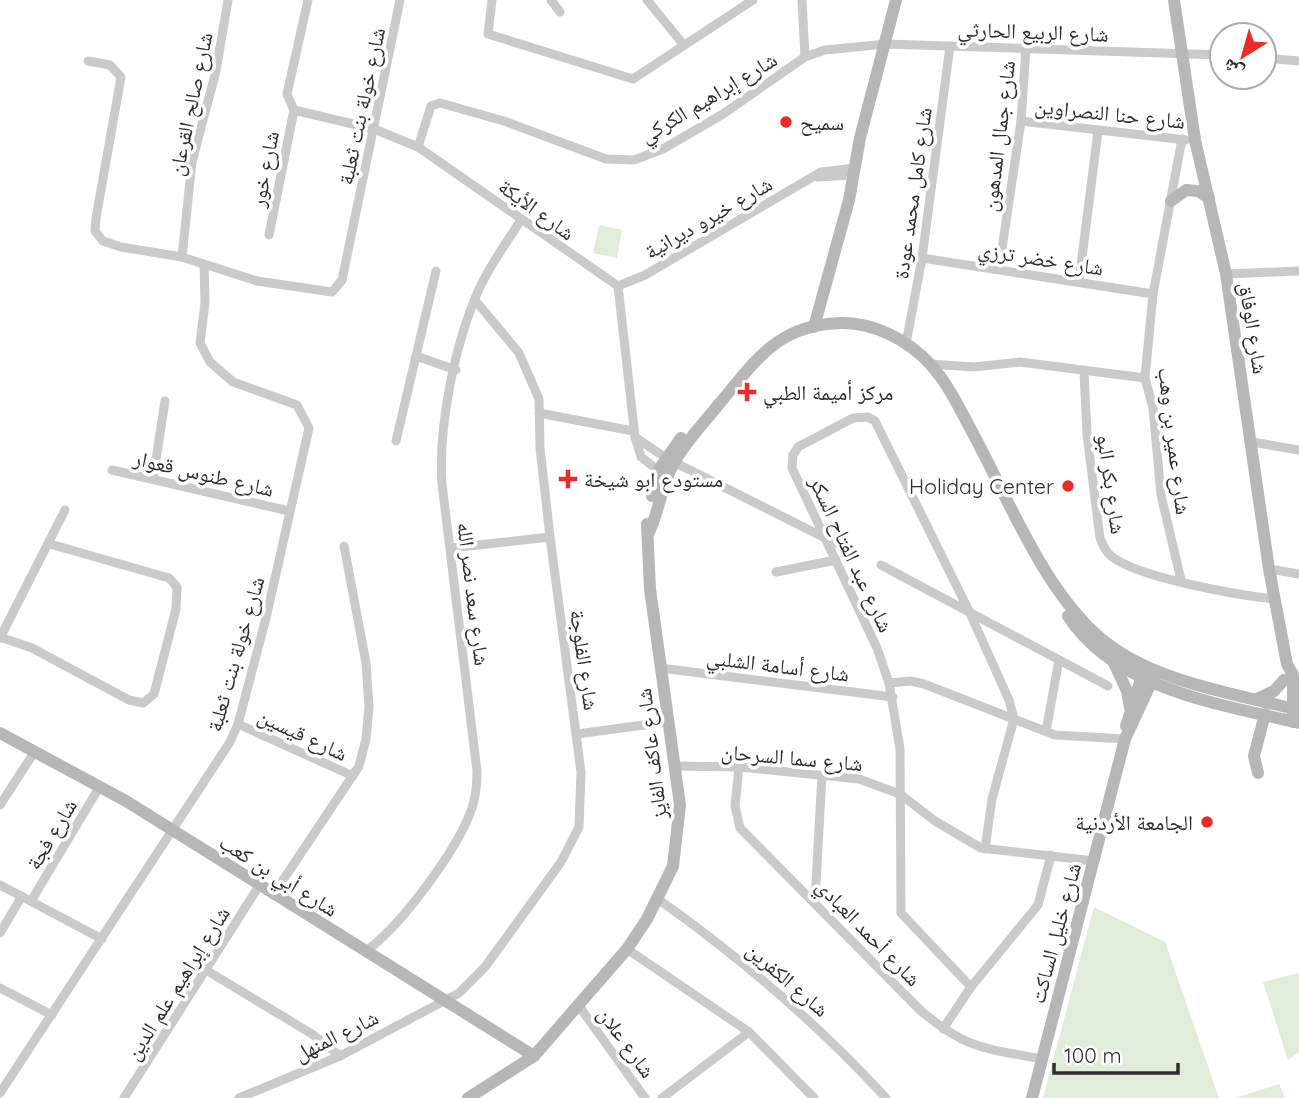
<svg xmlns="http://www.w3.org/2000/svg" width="1299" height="1098" viewBox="0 0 1299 1098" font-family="Quicksand,'Noto Naskh Arabic',sans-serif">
	<rect width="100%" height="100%" fill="#fff"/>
	<g fill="#e2ecda">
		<polygon points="599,225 622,230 617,258 593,253"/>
		<polygon points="1094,907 1165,942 1219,1098 1043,1098"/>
		<polygon points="1299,973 1299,1052 1288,1060 1263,982"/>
		<polygon points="1279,1084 1285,1098 1235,1098"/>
	</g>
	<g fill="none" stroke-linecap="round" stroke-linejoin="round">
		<g stroke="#cacaca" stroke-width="9">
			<polyline points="492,0 488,34 633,79 753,0"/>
			<polyline points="551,0 560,12"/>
			<polyline points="647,0 683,44"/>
			<polyline points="802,0 805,57"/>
			<polyline points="1264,58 1299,61"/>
			<polyline points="88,61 110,65 121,77 96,218 95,231 103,241 121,247 182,257 257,281 332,292 342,280 400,0"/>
			<polyline points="294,110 374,129 418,147 618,286"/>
			<polyline points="294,110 287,94 308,0"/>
			<polyline points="1021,121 1186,140"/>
			<polyline points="418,147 431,106 440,103 504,121 606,159 634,160 663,149 723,114 805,57 825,50 886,44 1222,55"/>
			<polyline points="817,177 853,175"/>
			<polyline points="269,235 294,110"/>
			<polyline points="182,257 192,162 216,71 228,0"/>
			<polyline points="922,258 1153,294"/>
			<polyline points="999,269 1021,121 1026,48"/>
			<polyline points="1226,274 1299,271"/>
			<polyline points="1079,281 1098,131"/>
			<polyline points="618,286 645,275 821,172 856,168"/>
			<polyline points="618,286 635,437 641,457 663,474"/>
			<polyline points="906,344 922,258 950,46"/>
			<polyline points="416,356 456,370"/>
			<polyline points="930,364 974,367 1020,362 1145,378"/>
			<path d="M 1084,372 L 1087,434 L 1100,538 C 1103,545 1105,551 1111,556 C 1138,578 1238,595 1274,599"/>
			<polyline points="539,413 633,431"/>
			<polyline points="635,437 666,458 855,553"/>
			<polyline points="396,441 436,271"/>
			<polyline points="1252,442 1299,450"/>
			<polyline points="112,470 289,511"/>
			<polyline points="153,479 165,401"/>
			<polyline points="451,548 550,537"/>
			<polyline points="881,565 1108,686"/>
			<polyline points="1269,569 1299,574"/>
			<polyline points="776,572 836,560"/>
			<polyline points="1181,580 1161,495 1153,408 1145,378 1153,294 1182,139"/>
			<polyline points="0,637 32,648 129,700 143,703 154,694 176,609 177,587 169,578 50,544"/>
			<polyline points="0,638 65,510"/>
			<polyline points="660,668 893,697"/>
			<polyline points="889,683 911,681 924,684 1055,735 1125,739"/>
			<polyline points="238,724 353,776"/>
			<polyline points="1046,731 1059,660"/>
			<polyline points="577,734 666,722"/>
			<polyline points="676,766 739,767 859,779 900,794 935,821 981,848 1094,861"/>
			<path d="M 739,767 L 735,806 L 740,828 L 921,1011 C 968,1050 984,1048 1042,1059"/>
			<polyline points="0,805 35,751"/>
			<polyline points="0,885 102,939"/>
			<polyline points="273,895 359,766 366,739 369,707 366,663 344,546"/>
			<path d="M 658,899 C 741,958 817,1023 886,1098"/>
			<polyline points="31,901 100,786"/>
			<polyline points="815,901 822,775"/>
			<polyline points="0,933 22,896"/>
			<polyline points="627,949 749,1032 814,1098"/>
			<path d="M 366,951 C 401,926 458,849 472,808 C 476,796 477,784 477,771 L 442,484 C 438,426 455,343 479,289 C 490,265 507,242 521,220"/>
			<polyline points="206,970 312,1034 340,1056"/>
			<polyline points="971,987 901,913 900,749 889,683 877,648 792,468 793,455 798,447 853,418 868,417 875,421 969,611 1009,700 1014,719 992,799 985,849"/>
			<polyline points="0,988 52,1015"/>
			<polyline points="579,1006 645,1098"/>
			<polyline points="943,1029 971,987 1038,905 1051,855"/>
			<polyline points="0,1093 230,742 238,724 266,618 309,428 297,405 233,382 210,362 200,343 205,303 204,265"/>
			<polyline points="124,1098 259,886"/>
			<polyline points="239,1098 340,1056 459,993 485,967 561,862 579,827 581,772 550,537 540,448 539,399 519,353 475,300"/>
			<polyline points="662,1098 749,1032"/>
		</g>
		<g stroke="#b7b7b7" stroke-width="12">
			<polyline points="1174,0 1195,140 1226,274 1269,569 1287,664 1293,675 1293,722"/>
			<polyline points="1171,201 1186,190 1198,191 1209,198"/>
			<polyline points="814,327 849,200 860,138 896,0"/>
			<polyline points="652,496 658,471 681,438"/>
			<path d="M 649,532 C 660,510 661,484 674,463 C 686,441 704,423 719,404 C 756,361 776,325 841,323 C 873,322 908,340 930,364 C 946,381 958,405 969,426 C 1006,493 1041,586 1098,636 C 1148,681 1235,694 1299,710"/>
			<path d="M 1068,616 C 1115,689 1219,704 1299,723"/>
			<polyline points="1114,663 1127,691 1130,708"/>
			<polyline points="1257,699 1274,691 1284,680"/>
			<polyline points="1126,726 1143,673"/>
			<polyline points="0,733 126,801 534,1056"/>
			<polyline points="1258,773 1254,756 1265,714"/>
			<polyline points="468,1098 534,1056 627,949 647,919 673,866 680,805 650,589 647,524"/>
			<polyline points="1032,1098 1125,739 1156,672"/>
		</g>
	</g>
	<g fill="#eb2b28" stroke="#fff" stroke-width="2.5">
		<circle cx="786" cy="122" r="7"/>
		<path d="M743.5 381.5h7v7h7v7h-7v7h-7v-7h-7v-7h7z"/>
		<path d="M564.5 468.5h7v7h7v7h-7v7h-7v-7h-7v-7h7z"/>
		<circle cx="1068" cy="486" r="7"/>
		<circle cx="1207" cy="822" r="7"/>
	</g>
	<g text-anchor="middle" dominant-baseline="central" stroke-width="7" stroke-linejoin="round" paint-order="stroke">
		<g font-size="21" fill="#2d2d2d" stroke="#fff">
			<text transform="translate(1033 31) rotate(2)">شارع الربيع الحارثي</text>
			<text transform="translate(708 97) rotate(-31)">شارع إبراهيم الكركي</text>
			<text transform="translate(190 104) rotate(-78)">شارع صالح القرعان</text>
			<text transform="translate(361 106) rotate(-78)">شارع خولة بنت ثعلبة</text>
			<text transform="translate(1110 113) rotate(6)">شارع حنا النصراوين</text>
			<text transform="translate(998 136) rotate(-83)">شارع جمال المدهون</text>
			<text transform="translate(264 169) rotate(-79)">شارع خور</text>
			<text transform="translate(912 193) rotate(-82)">شارع كامل محمد عودة</text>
			<text transform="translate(537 209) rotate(36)">شارع الأيكة</text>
			<text transform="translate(708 217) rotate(-30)">شارع خيرو ديرانية</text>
			<text transform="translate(1041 258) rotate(9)">شارع خضر ترزي</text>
			<text transform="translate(1254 328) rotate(81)">شارع الوفاق</text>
			<text transform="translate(1175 441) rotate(83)">شارع عمير بن وهب</text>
			<text transform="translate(204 473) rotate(13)">شارع طنوس قعوار</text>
			<text transform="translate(1112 484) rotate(82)">شارع بكر البو</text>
			<text transform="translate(852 554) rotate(65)">شارع عبد الفتاح السكر</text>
			<text transform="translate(474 594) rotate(83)">شارع سعد نصر الله</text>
			<text transform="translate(235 654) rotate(-74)">شارع خولة بنت ثعلبة</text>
			<text transform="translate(585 660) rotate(82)">شارع الفلوجة</text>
			<text transform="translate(778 665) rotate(7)">شارع أسامة الشلبي</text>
			<text transform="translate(303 734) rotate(25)">شارع قيسين</text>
			<text transform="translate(651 754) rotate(-97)">شارع عاكف الفايز</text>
			<text transform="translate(792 757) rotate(5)">شارع سما السرحان</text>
			<text transform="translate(51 834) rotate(-59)">شارع فجة</text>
			<text transform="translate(279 875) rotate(32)">شارع أبي بن كعب</text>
			<text transform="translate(869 932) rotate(46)">شارع أحمد العبادي</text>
			<text transform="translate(1055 933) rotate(-75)">شارع خليل الساكت</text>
			<text transform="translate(788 979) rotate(41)">شارع الكفرين</text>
			<text transform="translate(177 983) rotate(-58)">شارع إبراهيم علم الدين</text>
			<text transform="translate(336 1035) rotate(-26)">شارع المنهل</text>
			<text transform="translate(627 1042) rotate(54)">شارع علان</text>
		</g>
		<g font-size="21" fill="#2d2d2d" stroke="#fff" text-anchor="start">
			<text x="800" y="122">سميح</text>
			<text x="763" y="392">مركز أميمة الطبي</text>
			<text x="584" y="479">مستودع ابو شيخة</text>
			<text x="1054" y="486" text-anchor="end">Holiday Center</text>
			<text x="1193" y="822" text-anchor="end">الجامعة الأردنية</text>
		</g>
	</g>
	<g transform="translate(1243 56) rotate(217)"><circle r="33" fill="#ffffff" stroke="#ababab" stroke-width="2"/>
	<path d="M0-5L12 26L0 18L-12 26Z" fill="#eb2b28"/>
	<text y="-10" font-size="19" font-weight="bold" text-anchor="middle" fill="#2d2d2d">ش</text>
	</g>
	<path d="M1054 1063v10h124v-10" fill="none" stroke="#2d2d2d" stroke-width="3.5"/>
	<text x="1064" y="1063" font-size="21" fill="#2d2d2d" stroke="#ffffff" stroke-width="5" paint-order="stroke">100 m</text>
</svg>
